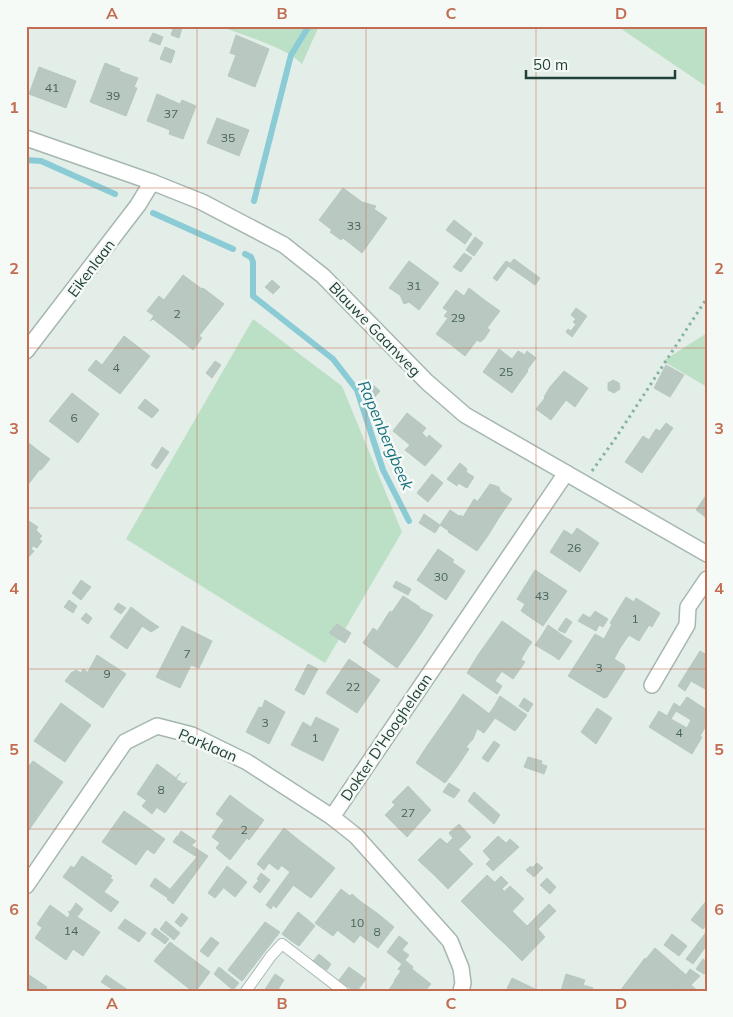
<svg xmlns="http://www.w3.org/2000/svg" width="733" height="1017" viewBox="0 0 733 1017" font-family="Mulish,sans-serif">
	<rect width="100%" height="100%" fill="#e4eee9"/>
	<g fill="#bce0c5">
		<path d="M 219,26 L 319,26 L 302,64 C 287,48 240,34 219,26 Z"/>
		<polygon points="617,26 707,26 707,87"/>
		<polygon points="253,319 342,386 402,532 325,663 126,539"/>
		<polygon points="707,333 707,387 663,361"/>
	</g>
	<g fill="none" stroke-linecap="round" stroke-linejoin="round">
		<g stroke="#8acbd5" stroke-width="6">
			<polyline points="26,160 41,161 115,194"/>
			<polyline points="254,201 291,55 309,26"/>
			<polyline points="153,213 233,249"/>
			<polyline points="245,254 251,257 253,262 253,296 333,359 357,390 383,470 409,521"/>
		</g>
	</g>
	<g fill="#b9c9c2" stroke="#b6c8c0" fill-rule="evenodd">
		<polygon points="174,26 182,28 179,38 171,35"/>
		<polygon points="153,33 163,37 160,45 149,41"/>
		<polygon points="236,35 269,49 255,87 228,76 236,55 230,53"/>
		<polygon points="165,47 175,51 171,63 160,59"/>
		<polygon points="105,63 120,69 119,71 138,78 134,87 137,88 126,116 90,102"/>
		<polygon points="39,67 76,81 66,108 29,94"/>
		<polygon points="157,94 180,104 182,100 196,106 183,139 169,134 170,130 147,121"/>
		<polygon points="217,118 249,130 239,156 207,143"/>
		<polygon points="343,188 362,202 376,206 374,209 387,218 362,253 343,238 341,240 330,232 332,230 319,220"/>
		<polygon points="454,220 472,234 465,244 446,230"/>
		<polygon points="475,237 483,243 474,256 466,250"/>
		<polygon points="464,253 472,258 461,272 453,267"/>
		<polygon points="514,259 540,278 535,285 508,266"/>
		<polygon points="409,261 439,283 419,310 409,302 404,304 400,295 389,288"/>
		<polygon points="506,261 510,263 497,281 493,278"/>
		<polygon points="183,275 202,289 199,293 211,303 199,318 204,322 195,333 202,338 193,350 153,319 150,321 154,316 147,311 159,296 164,300"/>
		<polygon points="272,280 280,287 273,294 265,287"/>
		<polygon points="203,288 224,304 199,336 195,333 204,322 199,318 211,303 199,293"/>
		<polygon points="469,288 483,299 450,344 436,334 448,318 444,316 448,311 443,308 456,290 464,296"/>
		<polygon points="483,299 500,311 487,328 490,330 484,339 480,342 477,340 465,356 450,344"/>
		<polygon points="576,308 587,316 572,337 566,332 568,329 571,331 576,324 573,322 576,319 571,315"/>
		<polygon points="124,336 150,356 120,394 88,370 96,360 102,365"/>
		<polygon points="499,349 512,359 518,351 525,355 527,351 536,358 527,370 528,371 512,393 483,372"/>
		<polygon points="215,361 221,365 212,378 206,373"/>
		<polygon points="666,365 684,375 670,397 654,388"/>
		<polygon points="564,371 588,388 575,407 566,400 551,420 536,409 545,398 544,397 550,387"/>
		<polygon points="613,380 619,383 620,389 614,393 608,390 608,383"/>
		<polygon points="373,385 380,391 372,400 365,395"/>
		<polygon points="72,393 99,414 78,443 49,421"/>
		<polygon points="145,399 159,410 152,418 138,408"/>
		<polygon points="407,413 426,428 422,433 427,438 429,435 442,446 425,466 405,450 410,445 393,431"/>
		<polygon points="666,423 673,428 642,473 625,462 643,436 649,440 656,429 660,431"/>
		<polygon points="26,441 43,454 34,465 40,469 27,486"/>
		<polygon points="162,447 169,452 157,469 151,465"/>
		<polygon points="43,454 50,459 41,470 34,465"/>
		<polygon points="460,463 467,469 466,472 474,477 467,488 458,483 457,486 447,479"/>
		<polygon points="432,474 443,483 428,502 417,493"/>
		<polygon points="490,484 499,487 500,491 512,499 500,516 478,501"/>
		<polygon points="707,494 707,518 696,510"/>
		<polygon points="474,499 500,516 489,534 463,517"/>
		<polygon points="450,510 459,516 449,531 440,525"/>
		<polygon points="424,514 440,525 435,533 419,523"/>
		<polygon points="460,515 489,534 477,551 448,532"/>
		<polygon points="26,519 38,527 36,530 42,536 39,539 42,541 37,548 33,546 31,549 34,551 26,560"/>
		<polygon points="577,528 599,543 580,572 550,552 564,530 572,535"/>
		<polygon points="438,549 454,560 452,562 465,571 446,600 417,580"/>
		<polygon points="535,570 567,591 543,626 521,611 525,604 517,599"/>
		<polygon points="81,580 91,587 81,600 72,593"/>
		<polygon points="396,581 411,589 408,595 393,587"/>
		<polygon points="403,596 420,607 419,608 433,615 422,632 392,612"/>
		<polygon points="626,597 634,602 636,598 660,613 652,627 649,625 639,641 629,635 620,648 604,639 612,624 610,623"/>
		<polygon points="69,600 77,606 73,613 64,607"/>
		<polygon points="118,603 126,608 121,614 114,609"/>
		<polygon points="131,607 147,619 127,649 110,637"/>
		<polygon points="390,611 422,632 409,651 378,630"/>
		<polygon points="595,611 608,619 603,627 599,625 596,631 578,621 583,614 590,618"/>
		<polygon points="86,613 92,618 88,624 81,619"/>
		<polygon points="566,618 572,622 565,633 558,630"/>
		<polygon points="147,619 159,627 151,632 142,626"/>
		<polygon points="502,621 532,642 527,649 520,644 514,654 490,638"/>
		<polygon points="337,624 351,633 345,643 329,633"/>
		<polygon points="548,625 565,637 558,646 542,635"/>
		<polygon points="182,626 212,641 199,668 191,665 180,688 156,677"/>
		<polygon points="373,628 409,651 397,668 363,643"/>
		<polygon points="595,634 620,648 614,659 624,665 625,669 607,697 604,698 568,676"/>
		<polygon points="542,635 558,646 552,655 535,645"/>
		<polygon points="565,637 572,641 559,660 552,655"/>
		<polygon points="490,638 525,662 513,679 478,655"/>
		<polygon points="520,644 527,649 521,659 514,654"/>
		<polygon points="700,651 707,655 707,690 691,681 685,691 678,686"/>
		<polygon points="97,655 126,674 114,691 88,672"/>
		<polygon points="478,655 502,671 495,681 502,686 497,694 467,673"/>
		<polygon points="349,659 380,680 357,713 326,693"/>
		<polygon points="308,664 318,669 304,695 295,690"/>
		<polygon points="83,669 114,691 103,708 65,681 71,673 76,670 81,673"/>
		<polygon points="463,694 495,718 484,733 451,712"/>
		<polygon points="500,696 527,715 521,723 495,705"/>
		<polygon points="687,697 707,710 707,724 680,707"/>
		<polygon points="524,698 533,704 528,712 519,706"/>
		<polygon points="265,700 285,712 269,744 246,732 259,707 262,708"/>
		<polygon points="61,703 91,725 78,743 48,721"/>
		<path d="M 674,703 L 707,724 L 700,736 L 702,737 L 692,754 L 649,727 L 659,711 L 667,716 ZM 676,711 L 691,720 L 687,728 L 671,719 Z"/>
		<polygon points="495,705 521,723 515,731 489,714"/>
		<polygon points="597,708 612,718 596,744 581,732"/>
		<polygon points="451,712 477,729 473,739 466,747 439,729"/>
		<polygon points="316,717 339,729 323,761 291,745 303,722 311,727"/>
		<polygon points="48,721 78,743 65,762 34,741"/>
		<polygon points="439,729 469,749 457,767 427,746"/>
		<polygon points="494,741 500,745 488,762 482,758"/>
		<polygon points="427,746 457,767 445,783 416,763"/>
		<polygon points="528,757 542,761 541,764 547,766 544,774 524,767"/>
		<polygon points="33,761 63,782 50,800 26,783 26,766 28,767"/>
		<polygon points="157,764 176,778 180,773 176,779 184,784 187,782 165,813 137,794"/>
		<polygon points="26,783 50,800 38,817 26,809"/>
		<polygon points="449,783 460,790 454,798 443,792"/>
		<polygon points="408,786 431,810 407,837 385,815 395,805 392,802"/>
		<polygon points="474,792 500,815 494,824 468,801"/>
		<polygon points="230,795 247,808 220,843 212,837 224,820 216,814"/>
		<polygon points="147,800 157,807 152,814 142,806"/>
		<polygon points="247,808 264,820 249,840 247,838 230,860 216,848"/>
		<polygon points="26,809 38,817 26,834"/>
		<polygon points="124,811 165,839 154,854 147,849 136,865 102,842"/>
		<polygon points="459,824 471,837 433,874 418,860 440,838 447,844 453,838 449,833"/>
		<polygon points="284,828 300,841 278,870 269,863 264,870 257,864"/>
		<polygon points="181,831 196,841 192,845 178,836"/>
		<polygon points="177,836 208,856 173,904 167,899 168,898 150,886 155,878 171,890 171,888 197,857 173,842"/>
		<polygon points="498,836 506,843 490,859 483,851"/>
		<polygon points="510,839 519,847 493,871 486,864"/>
		<polygon points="300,841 317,854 276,908 273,905 271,909 266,905 290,872 281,865"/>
		<polygon points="458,849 473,864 448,889 433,874"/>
		<polygon points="317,854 335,868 311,898 293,885"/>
		<polygon points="82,856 112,876 110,878 113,880 104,892 119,902 111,912 63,877 71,866 74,868"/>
		<polygon points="537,863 543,868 534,877 526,870 531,866 532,868"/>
		<polygon points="227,866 236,873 215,898 208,893"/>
		<polygon points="236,873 247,882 235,897 224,888"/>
		<polygon points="261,873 270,880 260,893 253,887 259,880 257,879"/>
		<polygon points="487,875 504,891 477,917 461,901"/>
		<polygon points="501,876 508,883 502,889 495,882"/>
		<polygon points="547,878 556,887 550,894 540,885"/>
		<polygon points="510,886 524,899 492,932 477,917"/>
		<polygon points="341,889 350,896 352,894 360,901 333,936 315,923"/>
		<polygon points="707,900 707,923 703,929 691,920"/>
		<polygon points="360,901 377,913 354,943 337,930"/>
		<polygon points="76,903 83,909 77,917 70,912"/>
		<polygon points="549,904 556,911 538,929 545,937 522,961 507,946"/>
		<polygon points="50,905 68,918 70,914 68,911 100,932 83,956 37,924"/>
		<polygon points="512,911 527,926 507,946 492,932"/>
		<polygon points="298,912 307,919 290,940 282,934"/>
		<polygon points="182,913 188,918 181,927 175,922"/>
		<polygon points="377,913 394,927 378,948 360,935"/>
		<polygon points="125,919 146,933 139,942 118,928"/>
		<polygon points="307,919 315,926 299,946 290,940"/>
		<polygon points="166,921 180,933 174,940 160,929"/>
		<polygon points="265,922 280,932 242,981 228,970"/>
		<polygon points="42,928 73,949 66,960 35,938"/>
		<polygon points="155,928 169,939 165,944 151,934"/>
		<polygon points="707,931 707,945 693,964 686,959"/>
		<polygon points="672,934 687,946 679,956 664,945"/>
		<polygon points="399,936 408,943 402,950 409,955 405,960 413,967 412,969 431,984 425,991 407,991 394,981 401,971 398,969 402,964 387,952"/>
		<polygon points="211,937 219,943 208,957 200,951"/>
		<polygon points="170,942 210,972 196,991 192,991 154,961"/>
		<polygon points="655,948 686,975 678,987 646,959"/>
		<polygon points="319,954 331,964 327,970 313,961"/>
		<polygon points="645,958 646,959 682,991 620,991"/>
		<polygon points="703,959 707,962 707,971 704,974 696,969"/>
		<polygon points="219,967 239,983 233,990 214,974"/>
		<polygon points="349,967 366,979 357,991 354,991 339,980"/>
		<polygon points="690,969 700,976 691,985 698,991 682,991 678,987"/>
		<polygon points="26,973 47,987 45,991 26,991"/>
		<polygon points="275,974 284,980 277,991 264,991"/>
		<polygon points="566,974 585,980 583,985 593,988 592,991 585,991 563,984"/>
		<polygon points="106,975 128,990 115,991 101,982"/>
		<polygon points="512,978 535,989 541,991 506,991"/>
		<polygon points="395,981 407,991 388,991"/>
		<polygon points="563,984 585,991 561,991"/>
	</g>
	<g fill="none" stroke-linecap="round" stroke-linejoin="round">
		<defs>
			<polyline id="service" points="246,991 271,956 282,944 343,991"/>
			<g id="minor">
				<polyline points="26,138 152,182 202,202 284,245 323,276 427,382 465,415 707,554"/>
				<polyline points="26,351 138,205 152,182"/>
				<polyline points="652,685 687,625 688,607 707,579"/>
				<polyline points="332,817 566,473"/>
				<polyline points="26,886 125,742 157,726 192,735 247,762 332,817 356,836 450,941 461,968 463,983 461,991"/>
			</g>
		</defs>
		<use href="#service" stroke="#a6b7b0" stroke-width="12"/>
		<use href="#minor" stroke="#a6b7b0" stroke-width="18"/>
		<polyline stroke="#83b3a3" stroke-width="3" stroke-dasharray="2.5 4" stroke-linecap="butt" points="592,471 615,439 707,298"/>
		<use href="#service" stroke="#fff" stroke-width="10"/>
		<use href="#minor" stroke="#fff" stroke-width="15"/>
	</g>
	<path fill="none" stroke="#c26d51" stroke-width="1" stroke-opacity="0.55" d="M 197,26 L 197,991M 366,26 L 366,991M 536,26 L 536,991M 26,188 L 707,188M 26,348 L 707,348M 26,508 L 707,508M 26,669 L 707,669M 26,829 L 707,829"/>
	<g text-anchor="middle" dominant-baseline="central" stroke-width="5" stroke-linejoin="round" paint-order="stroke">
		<g font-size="12" fill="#48635a">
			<text x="52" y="87">41</text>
			<text x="113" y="95">39</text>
			<text x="171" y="113">37</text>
			<text x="228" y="137">35</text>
			<text x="354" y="225">33</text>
			<text x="414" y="285">31</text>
			<text x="177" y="313">2</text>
			<text x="458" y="317">29</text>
			<text x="116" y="367">4</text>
			<text x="506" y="371">25</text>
			<text x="74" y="417">6</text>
			<text x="574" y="547">26</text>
			<text x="441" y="576">30</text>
			<text x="542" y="595">43</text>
			<text x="635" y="618">1</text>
			<text x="187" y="653">7</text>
			<text x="599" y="667">3</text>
			<text x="107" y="673">9</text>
			<text x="353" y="686">22</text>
			<text x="265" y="722">3</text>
			<text x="679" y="732">4</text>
			<text x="315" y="737">1</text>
			<text x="161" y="789">8</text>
			<text x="408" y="812">27</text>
			<text x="244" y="829">2</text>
			<text x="357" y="922">10</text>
			<text x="71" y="930">14</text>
			<text x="377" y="931">8</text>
		</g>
		<g font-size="15" fill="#224138" stroke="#f5faf7">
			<text transform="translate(91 268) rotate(-53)">Eikenlaan</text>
			<text transform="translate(375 329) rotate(46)">Blauwe Gaanweg</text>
			<text transform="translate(386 737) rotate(-56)">Dokter D'Hooghelaan</text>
			<text transform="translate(208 745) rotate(23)">Parklaan</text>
		</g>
		<g font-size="16" font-style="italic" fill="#19717f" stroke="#f5faf7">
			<text transform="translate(386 435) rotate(67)">Rapenbergbeek</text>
		</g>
	</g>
	<rect width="733" height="1017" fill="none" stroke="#f5faf7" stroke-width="55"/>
	<path d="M526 70v8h149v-8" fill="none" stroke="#224138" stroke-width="2.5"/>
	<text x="533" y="70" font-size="15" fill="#224138" stroke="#f5faf7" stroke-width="4" paint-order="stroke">50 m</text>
	<rect x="28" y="28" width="678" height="962" fill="none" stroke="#c26d51" stroke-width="2"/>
	<g font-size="16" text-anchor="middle" font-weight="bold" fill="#c26d51">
		<text x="112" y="19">A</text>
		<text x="282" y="19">B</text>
		<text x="451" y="19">C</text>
		<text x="621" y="19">D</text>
		<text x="14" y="113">1</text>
		<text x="719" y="113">1</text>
		<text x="14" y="274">2</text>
		<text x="719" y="274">2</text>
		<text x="14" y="434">3</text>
		<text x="719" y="434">3</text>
		<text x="14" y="594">4</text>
		<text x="719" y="594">4</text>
		<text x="14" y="755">5</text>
		<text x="719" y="755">5</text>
		<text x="14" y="915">6</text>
		<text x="719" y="915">6</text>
		<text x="112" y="1009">A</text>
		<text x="282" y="1009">B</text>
		<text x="451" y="1009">C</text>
		<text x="621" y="1009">D</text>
	</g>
</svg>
